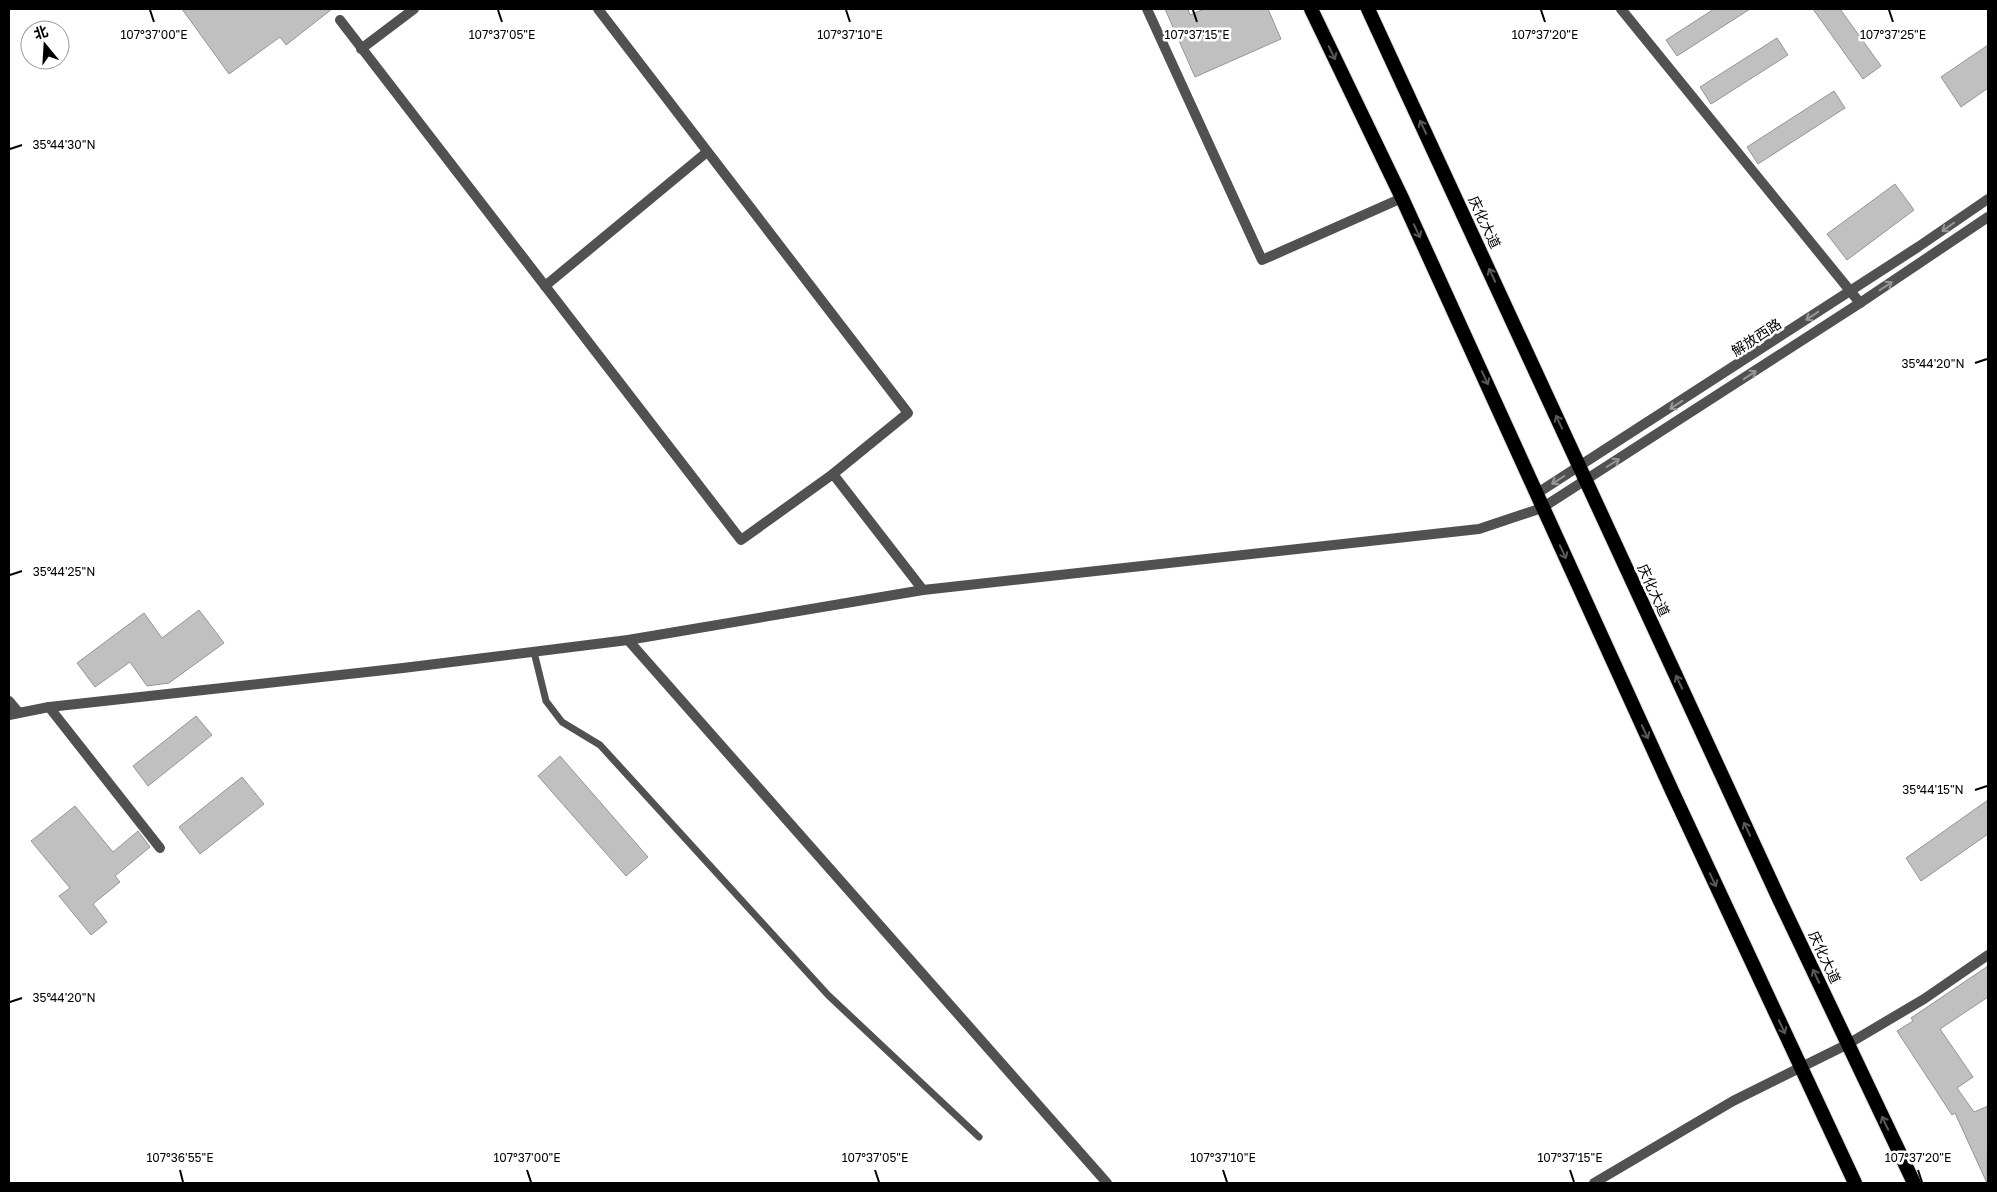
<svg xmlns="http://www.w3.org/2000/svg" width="1997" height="1192" viewBox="0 0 1997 1192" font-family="'Golos Text','Noto Sans SC',sans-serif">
	<rect width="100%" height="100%" fill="#fff"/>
	<g fill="#c0c0c0" stroke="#959595">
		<polygon points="182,9 332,9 286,45 280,37 229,74"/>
		<polygon points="1165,9 1188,9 1190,15 1204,9 1268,9 1281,39 1195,77"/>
		<polygon points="1714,9 1750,9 1677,56 1666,40"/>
		<polygon points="1813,9 1840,9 1881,66 1863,79"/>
		<polygon points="1777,38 1788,55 1711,104 1700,87"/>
		<polygon points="1988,45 1988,88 1961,107 1941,77"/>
		<polygon points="1834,91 1845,108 1758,164 1747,147"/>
		<polygon points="1895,184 1914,210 1847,260 1827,234"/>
		<polygon points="199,610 224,643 169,683 147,686 130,662 95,687 77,663 144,613 162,638"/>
		<polygon points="196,716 212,735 148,786 133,766"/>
		<polygon points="560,756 648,857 626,876 538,776"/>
		<polygon points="242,777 264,804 200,854 179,827"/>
		<polygon points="1988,800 1988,834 1921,881 1906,858"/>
		<polygon points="75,806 113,852 138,831 150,847 115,876 120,882 93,904 107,922 91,935 59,896 70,888 31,841"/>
		<polygon points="1988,966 1988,997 1940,1029 1973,1077 1957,1088 1974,1112 1988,1106 1987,1183 1955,1113 1952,1115 1897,1031 1913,1021 1911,1018"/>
	</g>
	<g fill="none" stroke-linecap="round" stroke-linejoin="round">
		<defs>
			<g id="trunk">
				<polyline points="1311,9 1402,198 1673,793 1855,1183"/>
				<polyline points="1368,9 1780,901 1914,1183"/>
			</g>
		</defs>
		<use href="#trunk" stroke="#dbdbdb" stroke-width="16"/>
		<polyline stroke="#515151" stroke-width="7" points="534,652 546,701 562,722 600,745 828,995 979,1137"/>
		<g stroke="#515151" stroke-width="10">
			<polyline points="598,9 908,413 833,474"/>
			<polyline points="1147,9 1262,260 1402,198"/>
			<polyline points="1621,9 1860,303"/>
			<polyline points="340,20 741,540 833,474 923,590"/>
			<polyline points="361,49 414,9"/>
			<polyline points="545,286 707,152"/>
			<polyline points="628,640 1107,1183"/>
			<polyline points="9,701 19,713"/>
			<polyline points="49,707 160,848"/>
			<polyline points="1594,1183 1733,1101 1848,1044 1924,999 1988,955"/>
		</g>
		<g stroke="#515151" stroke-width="10">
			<polyline points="1536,494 1918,247 1988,199"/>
			<polyline points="9,715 49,707 403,668 628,640 923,590 1479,529 1542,508 1860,303 1988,217"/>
		</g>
		<use href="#trunk" stroke="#000" stroke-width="14"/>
	</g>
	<defs><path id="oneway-shaft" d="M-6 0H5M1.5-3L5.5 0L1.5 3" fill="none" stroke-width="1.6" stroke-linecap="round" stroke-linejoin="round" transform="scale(1.25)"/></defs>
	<g stroke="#595959">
		<use href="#oneway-shaft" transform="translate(1332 53) rotate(64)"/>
		<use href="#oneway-shaft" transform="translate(1423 127) rotate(-115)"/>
		<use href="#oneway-shaft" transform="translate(1417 231) rotate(65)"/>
		<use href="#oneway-shaft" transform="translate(1492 275) rotate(-115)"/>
		<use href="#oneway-shaft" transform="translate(1485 378) rotate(65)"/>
		<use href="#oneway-shaft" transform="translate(1559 422) rotate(-115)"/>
		<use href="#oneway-shaft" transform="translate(1563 552) rotate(65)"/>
		<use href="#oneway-shaft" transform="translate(1679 682) rotate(-115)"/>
		<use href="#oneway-shaft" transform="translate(1645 732) rotate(65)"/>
		<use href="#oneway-shaft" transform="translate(1747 829) rotate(-115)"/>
		<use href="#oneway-shaft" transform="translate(1713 880) rotate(65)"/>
		<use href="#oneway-shaft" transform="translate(1816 976) rotate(-115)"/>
		<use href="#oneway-shaft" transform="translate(1782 1027) rotate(65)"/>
		<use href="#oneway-shaft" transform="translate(1885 1123) rotate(-115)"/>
	</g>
	<g stroke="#979797">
		<use href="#oneway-shaft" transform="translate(1948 227) rotate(145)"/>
		<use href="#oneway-shaft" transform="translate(1886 286) rotate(-33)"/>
		<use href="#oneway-shaft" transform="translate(1812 316) rotate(147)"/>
		<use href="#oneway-shaft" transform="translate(1750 375) rotate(-33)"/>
		<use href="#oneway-shaft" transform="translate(1676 405) rotate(147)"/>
		<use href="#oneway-shaft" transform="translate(1613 463) rotate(-32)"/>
		<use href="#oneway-shaft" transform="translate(1558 480) rotate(148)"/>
	</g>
	<path fill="none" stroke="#000" stroke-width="2" d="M 150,10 L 154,22M 498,10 L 502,22M 846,10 L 850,22M 1193,10 L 1197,22M 1541,10 L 1545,22M 1889,10 L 1893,22M 10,149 L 22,145M 1975,363 L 1987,359M 10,575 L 22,571M 1975,790 L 1987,786M 10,1002 L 22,998M 180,1170 L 183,1182M 527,1170 L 531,1182M 875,1170 L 879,1182M 1223,1170 L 1227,1182M 1570,1170 L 1574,1182M 1918,1170 L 1922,1182"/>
	<g text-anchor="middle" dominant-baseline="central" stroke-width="5" stroke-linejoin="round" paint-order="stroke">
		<g font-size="14" fill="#000" stroke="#fff">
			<text transform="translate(1485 222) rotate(65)">庆化大道</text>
			<text transform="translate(1756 337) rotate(-33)">解放西路</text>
			<text transform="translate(1654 590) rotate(65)">庆化大道</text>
			<text transform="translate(1825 957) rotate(65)">庆化大道</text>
		</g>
	</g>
	<g font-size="12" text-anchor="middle" fill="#000" stroke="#fff" stroke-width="5" stroke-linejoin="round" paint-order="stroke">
		<text x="154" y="39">107°37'00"E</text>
		<text x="502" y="39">107°37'05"E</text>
		<text x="850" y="39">107°37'10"E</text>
		<text x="1197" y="39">107°37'15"E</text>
		<text x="1545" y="39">107°37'20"E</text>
		<text x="1893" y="39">107°37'25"E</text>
		<text x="64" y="149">35°44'30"N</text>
		<text x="1933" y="368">35°44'20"N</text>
		<text x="64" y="576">35°44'25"N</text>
		<text x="1933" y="794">35°44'15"N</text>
		<text x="64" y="1002">35°44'20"N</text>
		<text x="180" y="1162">107°36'55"E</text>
		<text x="527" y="1162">107°37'00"E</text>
		<text x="875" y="1162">107°37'05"E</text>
		<text x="1223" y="1162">107°37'10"E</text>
		<text x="1570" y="1162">107°37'15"E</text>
		<text x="1918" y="1162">107°37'20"E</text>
	</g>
	<rect width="1997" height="1192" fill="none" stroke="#000000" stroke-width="20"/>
	<g transform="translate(45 45) rotate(342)"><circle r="24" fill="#ffffff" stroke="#999999"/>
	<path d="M0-4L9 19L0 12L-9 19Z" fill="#000000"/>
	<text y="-8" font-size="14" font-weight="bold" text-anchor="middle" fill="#000000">北</text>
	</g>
</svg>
